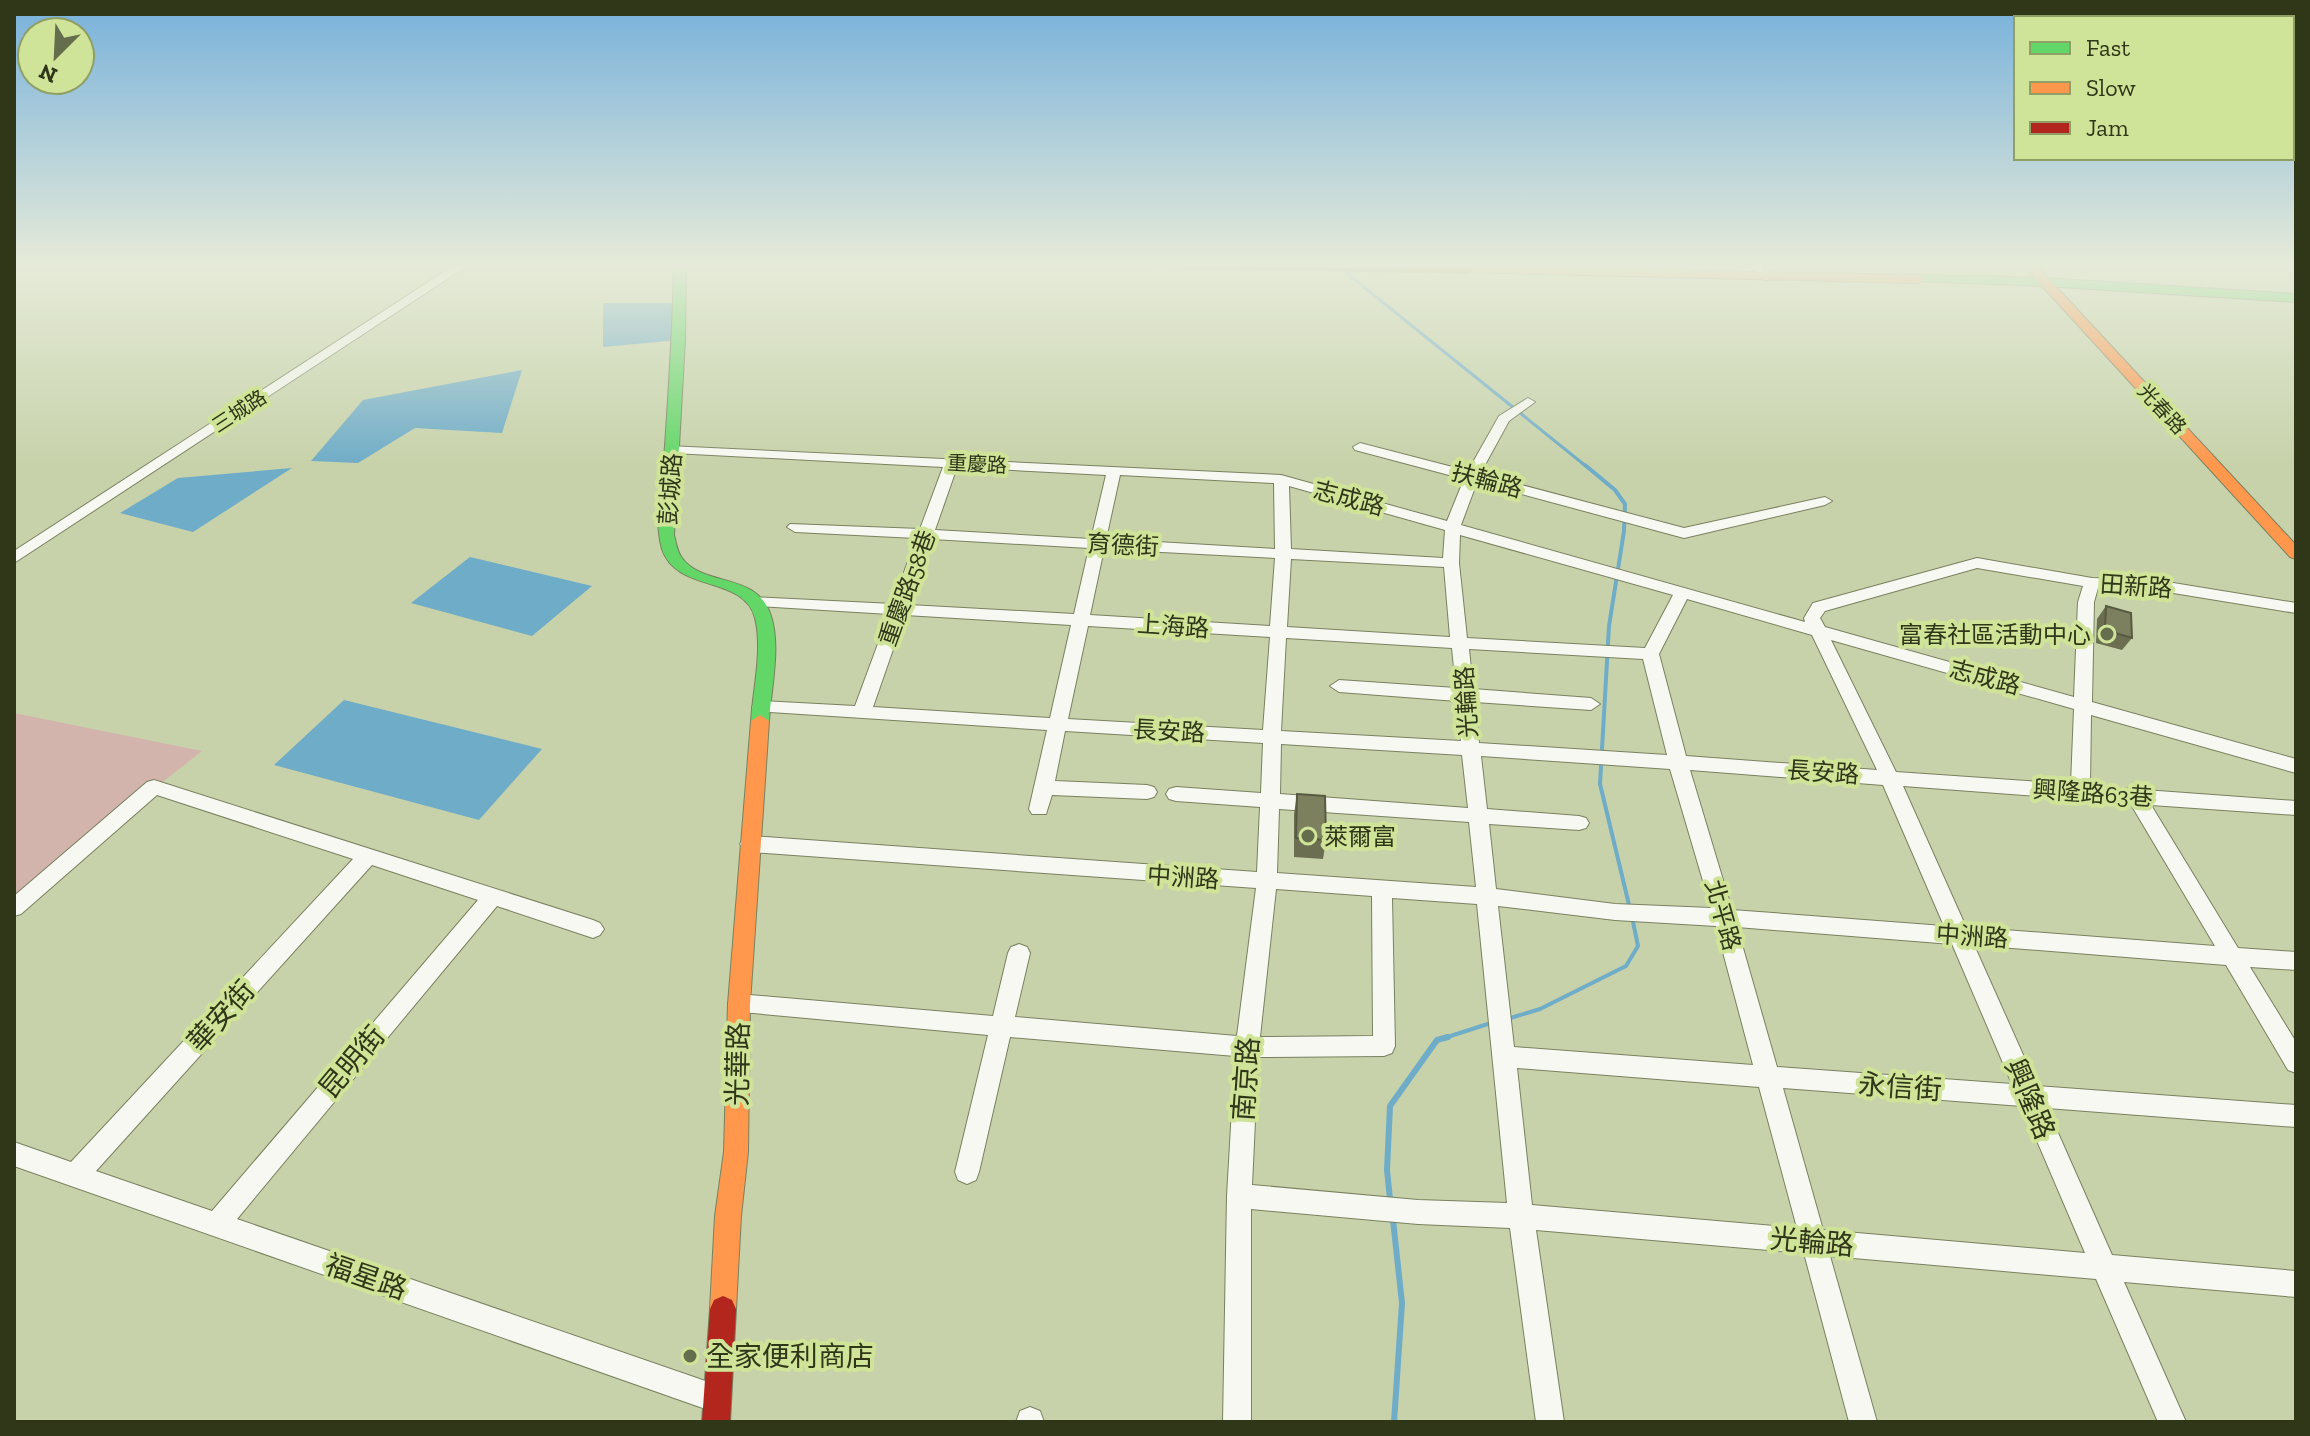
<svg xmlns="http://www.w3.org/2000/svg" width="2310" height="1436" viewBox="0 0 2310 1436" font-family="'Zilla Slab','Noto Sans TC',serif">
	<rect width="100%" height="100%" fill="#c7d2aa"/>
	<polygon fill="#d3b4ac" points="14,713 202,751 14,899"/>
	<g fill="#6facc7">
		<polygon points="603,303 679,303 679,340 603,347"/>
		<polygon points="522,370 502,433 415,428 358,463 311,461 363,400"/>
		<polygon points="292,468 193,532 120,513 178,478"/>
		<polygon points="470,557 592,586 532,636 411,603"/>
		<polygon points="344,700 542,749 479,820 274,765"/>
	</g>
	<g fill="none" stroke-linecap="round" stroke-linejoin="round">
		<polyline stroke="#6facc7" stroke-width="3" points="1344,271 1587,467"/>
		<g stroke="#6facc7" stroke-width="4">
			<polyline points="1585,465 1615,490 1625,504 1624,531 1609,626 1600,784 1630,909"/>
			<polyline points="1507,1019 1540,1009 1626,966 1638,946 1632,917"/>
			<polyline points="1441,1039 1491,1023"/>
		</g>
		<g stroke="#6facc7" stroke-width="6">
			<polyline points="1390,1199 1387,1170 1390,1106 1437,1040 1448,1037"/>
			<polyline points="1393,1220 1402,1303 1394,1422"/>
		</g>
		<defs>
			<g id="street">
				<polygon points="14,264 28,264 14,271"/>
				<polygon points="456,264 470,264 14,563 14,551"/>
				<polygon points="1747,264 1760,264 1776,278 1766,280"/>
				<path d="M 1528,398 L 1535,402 L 1509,421 L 1480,474 L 1684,528 L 1825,497 L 1832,501 L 1825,505 L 1684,538 L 1477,482 L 1461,525 L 1805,622 L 1804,618 L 1813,603 L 1977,558 L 2092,578 L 2155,580 L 2296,603 L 2296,613 L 2155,590 L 2098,588 L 2094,602 L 2092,702 L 2296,759 L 2296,773 L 2091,715 L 2090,786 L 2296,801 L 2296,815 L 2151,805 L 2238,948 L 2296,952 L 2296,970 L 2250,967 L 2296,1042 L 2296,1073 L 2288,1070 L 2226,965 L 1974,945 L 2037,1086 L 2296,1105 L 2296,1127 L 2047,1108 L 2112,1255 L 2296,1271 L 2296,1297 L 2124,1282 L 2186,1422 L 2158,1422 L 2096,1279 L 1830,1256 L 1877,1422 L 1849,1422 L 1804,1253 L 1536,1230 L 1564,1422 L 1536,1422 L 1510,1228 L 1418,1224 L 1251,1209 L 1251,1422 L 1223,1422 L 1227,1196 L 1235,1056 L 1010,1037 L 979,1172 L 976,1180 L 967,1184 L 958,1180 L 955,1172 L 988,1035 L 731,1011 L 728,1004 L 731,997 L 739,994 L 993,1016 L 1008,953 L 1011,947 L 1019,944 L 1027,947 L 1030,953 L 1015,1017 L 1237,1036 L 1256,888 L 750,852 L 743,849 L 740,844 L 743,839 L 750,836 L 1257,872 L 1260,807 L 1176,801 L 1169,799 L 1166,794 L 1169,789 L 1176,787 L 1261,793 L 1263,743 L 1065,731 L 1055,781 L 1147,785 L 1154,787 L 1157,792 L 1154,797 L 1147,799 L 1052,795 L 1046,814 L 1032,814 L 1029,809 L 1047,730 L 755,711 L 752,707 L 755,703 L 761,701 L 855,706 L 889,614 L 757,606 L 751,605 L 749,601 L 751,597 L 893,604 L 916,538 L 795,532 L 787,527 L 790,524 L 920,529 L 943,467 L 673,453 L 666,449 L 668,446 L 1281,475 L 1447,521 L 1464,479 L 1355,450 L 1353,447 L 1360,443 L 1468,471 L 1499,416 ZM 957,467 L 1106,475 L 1091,539 L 935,530 ZM 1120,475 L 1274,483 L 1275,549 L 1106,539 ZM 1289,486 L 1445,530 L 1443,558 L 1291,549 ZM 1460,535 L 1673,595 L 1645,648 L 1467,638 L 1459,563 ZM 932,539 L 1089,548 L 1074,614 L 909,605 ZM 1104,549 L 1275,558 L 1270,626 L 1090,615 ZM 1291,559 L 1444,567 L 1450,637 L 1287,627 ZM 1977,568 L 2083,586 L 2078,602 L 2074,697 L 1825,627 L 1820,618 L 1825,611 ZM 1687,599 L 1812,635 L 1877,770 L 1686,756 L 1659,654 ZM 905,615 L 1071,625 L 1050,718 L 873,707 ZM 1088,626 L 1270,637 L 1263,730 L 1068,719 ZM 1286,638 L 1452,648 L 1456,688 L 1339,680 L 1330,686 L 1339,692 L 1457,701 L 1461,741 L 1281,731 ZM 1831,640 L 2074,709 L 2071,784 L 1896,772 ZM 1469,649 L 1643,659 L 1667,755 L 1479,743 L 1475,702 L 1591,710 L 1600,704 L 1591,698 L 1473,689 ZM 1281,744 L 1462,755 L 1468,808 L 1280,794 ZM 1481,756 L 1670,769 L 1711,908 L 1615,904 L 1496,889 L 1489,824 L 1579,830 L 1586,828 L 1589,823 L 1586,818 L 1579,816 L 1487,809 ZM 1690,770 L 1883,785 L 1944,926 L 1732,910 ZM 1903,786 L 2130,803 L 2215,946 L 1966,927 ZM 1279,809 L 1469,822 L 1476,887 L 1277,873 ZM 1276,889 L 1372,896 L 1373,1036 L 1260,1037 ZM 1392,898 L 1477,904 L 1507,1203 L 1418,1200 L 1252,1185 L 1258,1057 L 1384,1056 L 1392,1053 L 1395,1046 ZM 1498,906 L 1615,920 L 1716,926 L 1753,1065 L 1514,1047 ZM 1737,927 L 1952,944 L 2012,1084 L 1777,1067 ZM 1517,1068 L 1759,1087 L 1797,1228 L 1532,1205 ZM 1783,1088 L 2022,1106 L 2085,1253 L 1823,1230 Z"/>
				<path d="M 154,780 L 593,920 L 600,923 L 604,929 L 600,935 L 593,938 L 497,906 L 237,1219 L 717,1385 L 727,1389 L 731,1399 L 727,1409 L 717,1413 L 14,1166 L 14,1142 L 71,1162 L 353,859 L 157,795 L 21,914 L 14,916 L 14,896 L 147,782 ZM 372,865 L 478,900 L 212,1211 L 96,1171 Z"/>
				<polygon points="1030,1407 1040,1411 1044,1422 1016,1422 1020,1411"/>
			</g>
			<g id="fast">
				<path d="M 674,264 L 686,264 L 685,340 L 674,535 C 676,542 677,552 682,558 C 704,588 757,571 771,616 C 781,647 771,689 769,721 L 760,727 L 751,721 C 753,689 763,649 755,618 C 744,575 676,593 662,549 C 653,518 662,478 665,446 C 669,386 673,325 674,264 Z"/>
				<polygon points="1918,275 2044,278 2296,294 2296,302 2044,286 1914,281 1912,279"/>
			</g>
			<g id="slow">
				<polygon points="2022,264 2035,264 2296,545 2296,559 2290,557"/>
				<polygon points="1468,267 1918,275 1924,279 1918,283 1464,272 1464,268"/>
				<polygon points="760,715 769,721 750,1004 748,1152 741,1216 736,1309 732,1318 723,1322 714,1318 710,1309 715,1216 724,1152 728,1004 751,721"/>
			</g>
			<g id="jam">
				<polygon points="1150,264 1468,267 1474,270 1468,273 1156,267"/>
				<polygon points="723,1296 732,1300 736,1309 730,1422 702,1422 710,1309 714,1300"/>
			</g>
		</defs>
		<use href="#street" stroke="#79815f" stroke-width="2"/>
		<use href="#fast" stroke="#79815f" stroke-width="2"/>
		<use href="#slow" stroke="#79815f" stroke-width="2"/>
		<use href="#jam" stroke="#79815f" stroke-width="2"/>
		<use href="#street" fill="#f7f8f2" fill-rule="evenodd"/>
		<use href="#fast" fill="#63d668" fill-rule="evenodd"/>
		<use href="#slow" fill="#ff974d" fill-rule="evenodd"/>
		<use href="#jam" fill="#b3261e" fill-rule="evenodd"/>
	</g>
	<g fill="#6b6e51">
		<polygon points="2106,606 2132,638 2122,650 2096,643 2097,619"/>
		<polygon points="1297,794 1326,840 1323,859 1294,857 1294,814"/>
	</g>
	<g fill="#7c805e" stroke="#575a42" stroke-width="2">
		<polygon points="2106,606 2131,613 2132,638 2105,630"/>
		<polygon points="1297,794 1325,796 1326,840 1296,838"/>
	</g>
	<linearGradient id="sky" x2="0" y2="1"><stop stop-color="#77b1db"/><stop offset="0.57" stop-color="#e6ebd9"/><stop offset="1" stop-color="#e6ebd9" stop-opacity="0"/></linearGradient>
	<rect width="2310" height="465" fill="url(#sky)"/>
	<g fill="#656d4c" stroke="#cfe498" stroke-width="3">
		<circle cx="2107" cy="634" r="8"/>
		<circle cx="1308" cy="836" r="8"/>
		<circle cx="690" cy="1356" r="8"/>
	</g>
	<g text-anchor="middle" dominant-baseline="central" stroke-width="8" stroke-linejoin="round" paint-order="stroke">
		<g font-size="20" fill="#303719" stroke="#cfe498">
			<text transform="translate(2162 409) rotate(47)">光春路</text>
			<text transform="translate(239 411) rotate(-33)">三城路</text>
			<text transform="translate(977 464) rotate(3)">重慶路</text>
		</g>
		<g font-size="24" fill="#303719" stroke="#cfe498">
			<text transform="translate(1487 480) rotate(15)">扶輪路</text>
			<text transform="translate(670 489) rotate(-86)">彭城路</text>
			<text transform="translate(1349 498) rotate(15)">志成路</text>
			<text transform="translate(1123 545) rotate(3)">育德街</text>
			<text transform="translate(2136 586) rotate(4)">田新路</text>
			<text transform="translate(907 588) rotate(-70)">重慶路58巷</text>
			<text transform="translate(1173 626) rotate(4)">上海路</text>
			<text transform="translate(1985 677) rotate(15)">志成路</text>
			<text transform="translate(1466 702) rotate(-94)">光輪路</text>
			<text transform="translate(1169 731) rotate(3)">長安路</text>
			<text transform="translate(1823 772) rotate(4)">長安路</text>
			<text transform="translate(2093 793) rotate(4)">興隆路63巷</text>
			<text transform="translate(1183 877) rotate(4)">中洲路</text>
			<text transform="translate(1723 915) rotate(74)">北平路</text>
			<text transform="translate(1972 936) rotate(4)">中洲路</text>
		</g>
		<g font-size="24" fill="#303719" stroke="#cfe498" text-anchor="end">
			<text x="2091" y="634">富春社區活動中心</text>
			<text x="1324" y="836" text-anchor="start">萊爾富</text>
		</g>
		<g font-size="28" fill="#303719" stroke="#cfe498">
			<text transform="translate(221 1016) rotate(-48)">華安街</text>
			<text transform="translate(352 1062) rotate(-50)">昆明街</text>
			<text transform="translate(738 1064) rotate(-89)">光華路</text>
			<text transform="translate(1246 1079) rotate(-86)">南京路</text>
			<text transform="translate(1900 1087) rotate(4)">永信街</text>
			<text transform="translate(2030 1099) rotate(67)">興隆路</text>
			<text transform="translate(1812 1242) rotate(5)">光輪路</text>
			<text transform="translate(366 1277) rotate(19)">福星路</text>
		</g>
		<g font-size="28" fill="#303719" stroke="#cfe498" text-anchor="start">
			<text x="706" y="1356">全家便利商店</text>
		</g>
	</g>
	<rect width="2310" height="1436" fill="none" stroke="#303719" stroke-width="32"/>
	<rect x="2014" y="16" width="280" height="144" fill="#cfe498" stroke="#8f9f65" stroke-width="2"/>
	<rect x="2030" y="42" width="40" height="12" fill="#63d668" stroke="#8f9f65" stroke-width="2"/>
	<text x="2086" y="56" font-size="24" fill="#303719">Fast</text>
	<rect x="2030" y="82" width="40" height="12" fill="#ff974d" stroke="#8f9f65" stroke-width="2"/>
	<text x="2086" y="96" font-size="24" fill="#303719">Slow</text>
	<rect x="2030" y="122" width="40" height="12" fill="#b3261e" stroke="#8f9f65" stroke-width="2"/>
	<text x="2086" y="136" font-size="24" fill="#303719">Jam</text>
	<g transform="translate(56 56) rotate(204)"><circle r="38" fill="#cfe498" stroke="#8f9f65" stroke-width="2"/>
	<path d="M0-6L14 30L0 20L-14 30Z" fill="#656d4c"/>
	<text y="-12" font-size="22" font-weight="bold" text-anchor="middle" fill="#303719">N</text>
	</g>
</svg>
